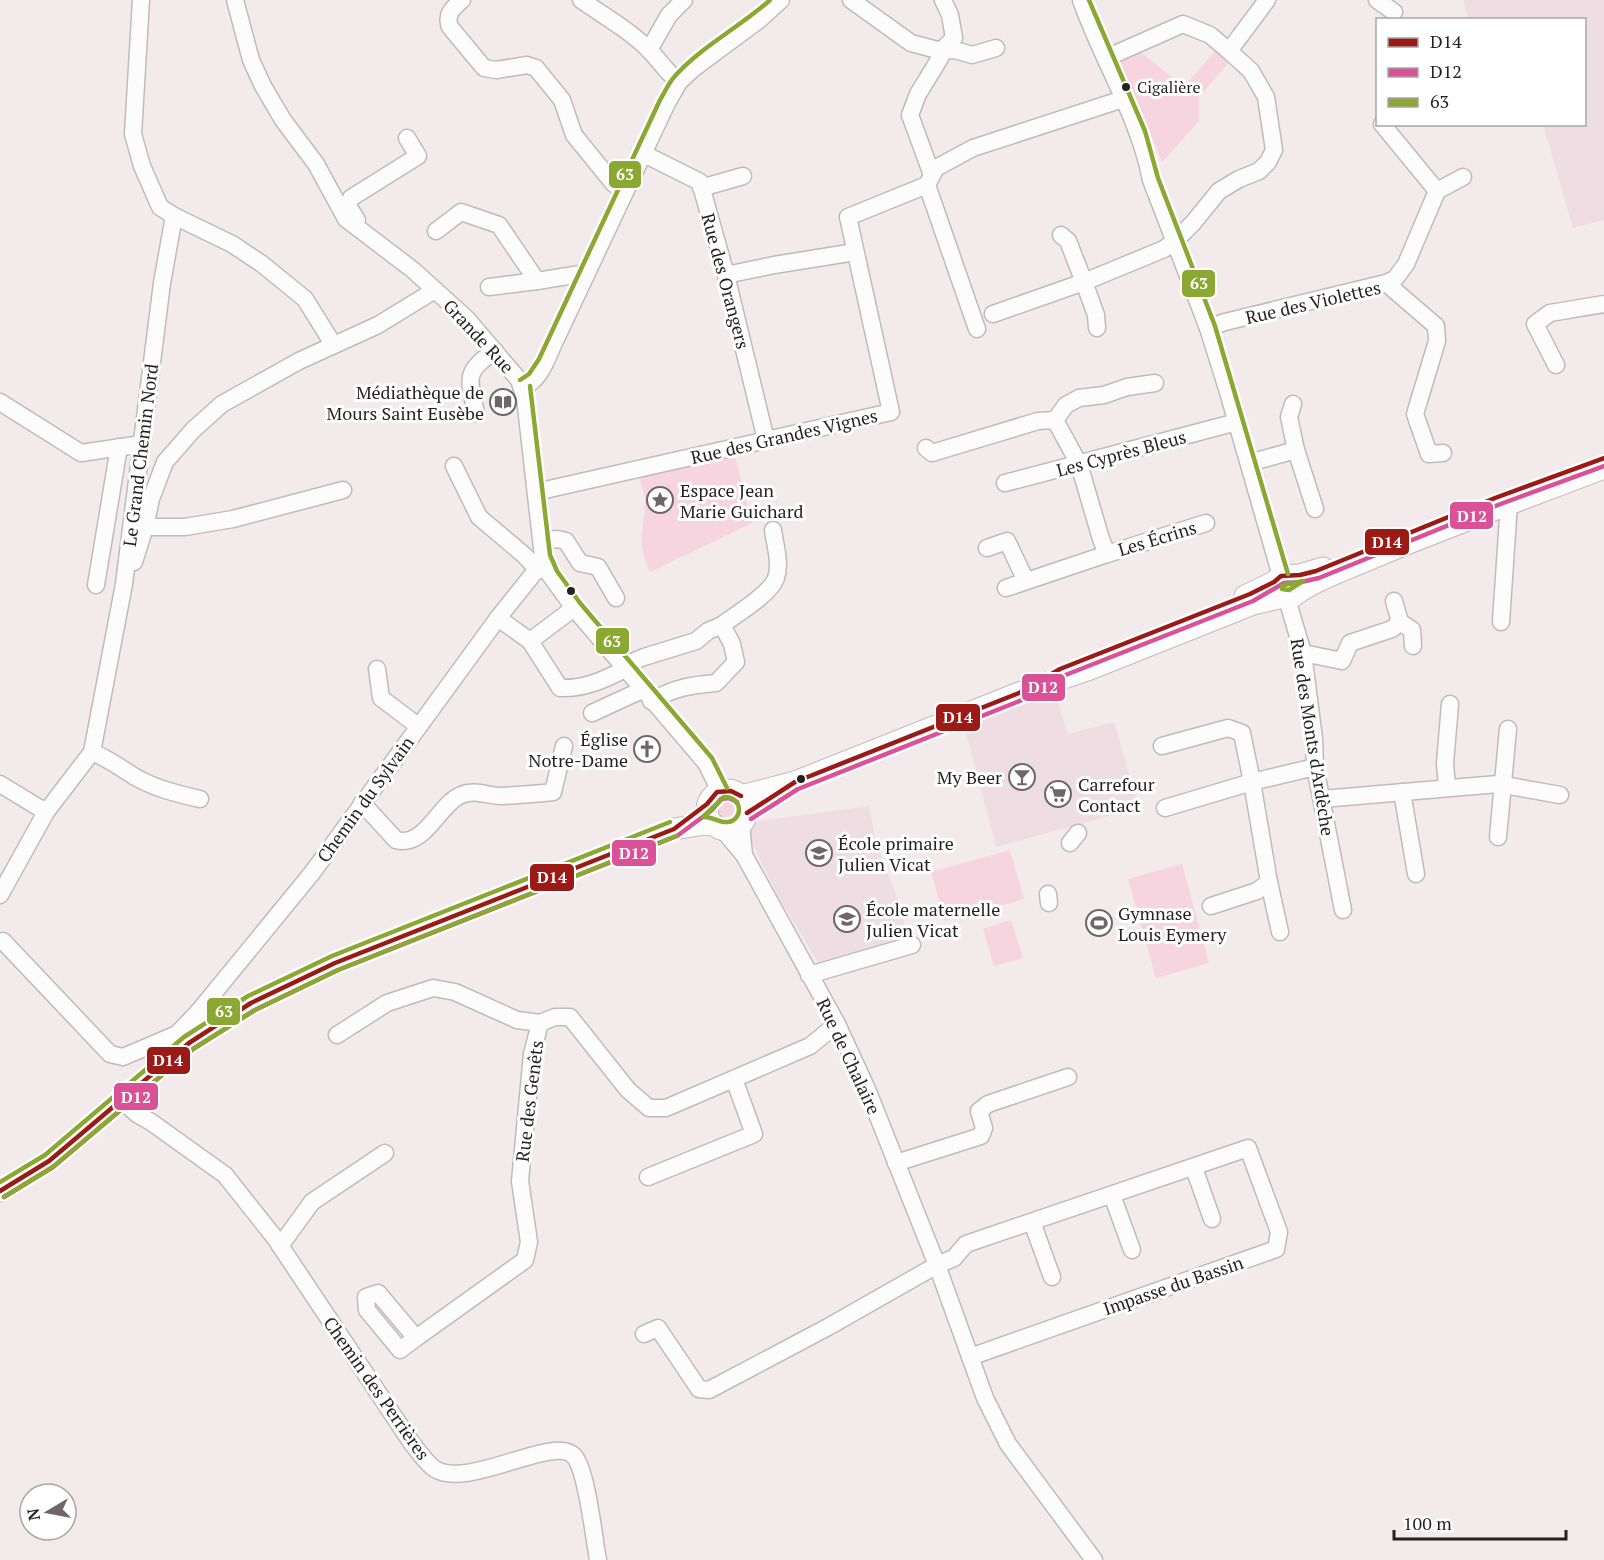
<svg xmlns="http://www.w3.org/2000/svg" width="1604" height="1560" viewBox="0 0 1604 1560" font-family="'PT Serif',serif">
	<rect width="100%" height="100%" fill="#f3eaec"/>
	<g fill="#eedde2">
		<polygon points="1464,0 1604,0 1604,220 1573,228 1543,125 1584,124 1584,20 1468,19"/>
		<polygon points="1037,696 1056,697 1068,734 1114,722 1139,808 996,847 965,728"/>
		<polygon points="869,806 876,842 898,900 908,938 818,962 777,894 749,837 751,825 760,821"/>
	</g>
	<g fill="#f6d4e0">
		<polygon points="1139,51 1184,87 1215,51 1230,61 1199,97 1199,121 1162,162 1120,62 1125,54"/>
		<path d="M 735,456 L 752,523 L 650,572 C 635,541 645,531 645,500 C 645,493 641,484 639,477 Z"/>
		<circle cx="727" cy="810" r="11"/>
		<polygon points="1010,850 1024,899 945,921 931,872"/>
		<polygon points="1182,864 1209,963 1156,978 1128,879"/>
		<polygon points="1011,920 1023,958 994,966 983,929"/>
	</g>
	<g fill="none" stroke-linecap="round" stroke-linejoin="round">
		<defs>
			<g id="minor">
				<polyline points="235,0 251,60 263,86 283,120 316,164 346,219 413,270 467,319 519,380 525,398 543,557 550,575 574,608 706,763 720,791"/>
				<path d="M 462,0 C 453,8 445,14 450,27 L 484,68 L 496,70 L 527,65 L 536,68 L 562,100 L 574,135 L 613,183 L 625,192"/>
				<path d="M 581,0 C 604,16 631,31 650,51 C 660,61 667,73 679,82"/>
				<polyline points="851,0 911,43 941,51 940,58 918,94 910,115 932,175"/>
				<polyline points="943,0 950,15 954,38 941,51 955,50 972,55 996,48"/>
				<path d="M 1081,0 C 1102,60 1139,117 1151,180 L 1208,328 L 1228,392 L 1281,576"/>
				<polyline points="1377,0 1394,12"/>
				<polyline points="649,50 669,15 684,0"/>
				<polyline points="1106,58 1183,24 1210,35 1229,51"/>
				<polyline points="644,154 700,182 726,275 766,440"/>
				<polyline points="927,185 977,329"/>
				<polyline points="701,188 743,176"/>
				<polyline points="1437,191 1463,177"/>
				<polyline points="174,216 232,244 262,264 305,299 333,344"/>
				<polyline points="357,220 348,206 351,198 418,156 407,138"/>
				<polyline points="436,231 461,212 499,225 537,281 580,274 586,275"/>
				<polyline points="1061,235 1068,241 1084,282 1096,315 1097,328"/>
				<polyline points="726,275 774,265 855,252"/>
				<polyline points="1386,283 1436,326 1437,341 1415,414 1429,454 1443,453"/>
				<polyline points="489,287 537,281"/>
				<polyline points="993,314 1084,282 1164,249 1175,241 1193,223 1219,191 1239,179 1259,171 1268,162 1274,150 1266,97 1251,71 1229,51 1267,0"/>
				<polyline points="1208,328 1225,322 1386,283 1395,279 1406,264 1437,191 1382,124"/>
				<polyline points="1556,365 1535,324 1550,313 1604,304"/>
				<path d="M 523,387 C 540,381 547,358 554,343 L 667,103 L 679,82 L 694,68 L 759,20 L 781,0"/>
				<polyline points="0,402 81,453 142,444"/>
				<path d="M 476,413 C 469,379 463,372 495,351"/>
				<polyline points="1055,420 1066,405 1079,398 1104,395 1127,387 1155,383"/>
				<polyline points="926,448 932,453 1038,421 1055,420 1079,464 1101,539 1107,554 1206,523"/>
				<polyline points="1296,450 1315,509"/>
				<polyline points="1249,463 1296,450 1289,417 1293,404"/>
				<polyline points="454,466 479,517 524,555 538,570"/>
				<polyline points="1005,483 1237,422"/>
				<polyline points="536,492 891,412 848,217 927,185 936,168 973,148 1123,99"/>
				<polyline points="145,527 185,527 233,519 343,490"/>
				<polyline points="542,541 557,539 566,541 580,563 598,567 616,598"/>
				<polyline points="987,548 1007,541 1026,581"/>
				<polyline points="134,562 145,527 151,499 165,462 193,430 222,404 299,361 378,325 435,290"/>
				<polyline points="96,585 119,447"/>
				<polyline points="1006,588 1107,554"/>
				<polyline points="1287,599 1303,653 1314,739 1315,767 1343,910"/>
				<polyline points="1394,601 1400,622 1412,630 1413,646"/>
				<polyline points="498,618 530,641 574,608"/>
				<polyline points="1501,622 1509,503"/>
				<path d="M 722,625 C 735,615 771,594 776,578 C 781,564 775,545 773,530"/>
				<path d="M 530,641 L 560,688 C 584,689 604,680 625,669"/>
				<polyline points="1303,653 1342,661 1350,643 1392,629 1400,622"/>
				<path d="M 623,666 L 644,657 L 696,641 L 708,631 L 722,625 L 732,644 L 736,662 L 716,683 C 690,685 674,688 651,701"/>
				<polyline points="377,669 381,698 418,726"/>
				<polyline points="592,713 642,690"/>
				<polyline points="1162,746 1228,728 1242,733 1252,782 1269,882 1257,891 1211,906"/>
				<path d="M 92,752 C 109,759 122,769 137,778 C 157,789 178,794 200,799"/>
				<polyline points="0,784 46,812"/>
				<polyline points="1447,788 1445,763 1450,704"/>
				<polyline points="1402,792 1416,874"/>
				<polyline points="1322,799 1498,784 1560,795"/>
				<path d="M 362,803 L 396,840 C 425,848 438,805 461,795 C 475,789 488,796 502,796 C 519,795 536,794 553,792 L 564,746"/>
				<polyline points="1165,808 1252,782 1315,767"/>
				<polyline points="741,824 744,855"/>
				<polyline points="723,830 744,855 837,1024 867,1089 937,1265 985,1398 1008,1444 1094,1560"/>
				<polyline points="1498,837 1508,729"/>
				<polyline points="1070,843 1078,833"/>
				<polyline points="1269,882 1280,932"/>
				<polyline points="1048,894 1049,903"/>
				<polyline points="0,895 46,812 92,752 124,584 162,283 174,216 160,207 142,166 133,134 141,0"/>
				<polyline points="3,941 110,1054 123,1057 177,1034 199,1011 220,1009"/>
				<polyline points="809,975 912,945"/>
				<polyline points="337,1035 387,1003 433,988 455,992 517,1020 540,1023"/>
				<polyline points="198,1037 196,1031 199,1011 312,873 498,618 534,573 545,566"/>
				<path d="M 121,1100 L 137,1114 L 151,1122 L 225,1175 L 275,1238 L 413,1445 C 420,1453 427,1464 435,1469 C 468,1490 554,1434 574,1456 C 587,1470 594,1539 598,1560"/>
				<polyline points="896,1163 981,1136 984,1128 979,1111 988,1104 1068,1077"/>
				<polyline points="1194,1168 1212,1219"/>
				<polyline points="648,1177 754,1134 734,1079"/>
				<polyline points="1112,1195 1132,1250"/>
				<polyline points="1032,1222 1052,1277"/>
				<polyline points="280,1246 312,1202 385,1153"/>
				<polyline points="644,1334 658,1328 699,1389 709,1390 828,1327 937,1265 954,1258 966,1244 1248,1148 1279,1232 1276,1249 970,1357"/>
				<polyline points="416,1338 400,1350 367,1310 366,1297 378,1293 416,1338 525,1260 529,1242 520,1181 532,1054 540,1023 555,1017 570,1017 628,1090 649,1108 666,1108 810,1046 837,1024"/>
			</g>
			<g id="major">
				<polyline points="1245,596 1274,582 1281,576 1300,575 1323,568"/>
				<circle cx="727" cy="810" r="20"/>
				<path d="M 741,796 L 795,782 L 1019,693 L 1090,669 L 1253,604 L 1279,598 L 1291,598 C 1315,579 1348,569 1377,556 C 1452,525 1528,497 1604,468"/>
				<polyline points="0,1191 49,1161 189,1043 251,1003 335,963 674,829 705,824 714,825"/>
			</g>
		</defs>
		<use href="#minor" stroke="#c1babc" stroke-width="19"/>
		<use href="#major" stroke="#c1babc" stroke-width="23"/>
		<use href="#minor" stroke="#fdfcfc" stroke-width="16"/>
		<use href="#major" stroke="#fdfcfc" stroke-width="21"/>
		<defs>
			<g id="bus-1">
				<polyline points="747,813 795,782 1019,693 1060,669 1250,594 1274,582 1281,576 1300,575 1316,571 1495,498 1604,458"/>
				<polyline points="0,1191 49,1161 189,1043 251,1003 335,963 674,829 707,804 717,792 731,791 741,796"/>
			</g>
			<g id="bus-2">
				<polyline points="751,819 798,789 1022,700 1063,676 1253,601 1284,583 1301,582 1319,578 1498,505 1604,466"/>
				<polyline points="4,1197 53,1167 193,1049 255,1010 338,970 677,836 712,810 721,799 729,798 737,802"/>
			</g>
			<g id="bus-3">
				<polyline points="1089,0 1145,131 1158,178 1215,326 1288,574"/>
				<path d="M 520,380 L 529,374 L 539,359 L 660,100 C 665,92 669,82 675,76 C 702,46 740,27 770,0"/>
				<polyline points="530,386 550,555 557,571 580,603 712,758 727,788"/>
				<polygon points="1303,581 1289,590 1282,589 1282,586 1284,585"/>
				<path d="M 724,797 C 744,797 743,821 727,822 C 719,823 712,816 703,817 Z"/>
				<polyline points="0,1182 45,1155 184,1037 248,996 332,956 670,822"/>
				<polyline points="4,1197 53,1167 193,1049 255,1010 338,970 676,836"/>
			</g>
		</defs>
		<use href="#bus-1" stroke="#fff" stroke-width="9"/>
		<use href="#bus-2" stroke="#fff" stroke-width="9"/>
		<use href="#bus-3" stroke="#fff" stroke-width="9"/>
		<use href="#bus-1" stroke="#9c1a15" stroke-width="4.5"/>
		<use href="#bus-2" stroke="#db5197" stroke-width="4.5"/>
		<use href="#bus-3" stroke="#8aa832" stroke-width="4.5"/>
	</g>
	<defs>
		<symbol id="library-ring" viewBox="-11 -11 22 22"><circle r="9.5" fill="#fff" stroke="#6e6669" stroke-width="1.5"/><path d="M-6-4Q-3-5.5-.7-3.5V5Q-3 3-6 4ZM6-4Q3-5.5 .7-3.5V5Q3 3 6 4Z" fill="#6e6669"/></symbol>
		<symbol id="sight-ring" viewBox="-11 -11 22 22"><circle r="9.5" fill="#fff" stroke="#6e6669" stroke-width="1.5"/><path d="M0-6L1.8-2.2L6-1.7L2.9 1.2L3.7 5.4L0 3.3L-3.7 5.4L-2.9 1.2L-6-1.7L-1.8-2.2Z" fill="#6e6669"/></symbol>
		<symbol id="church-ring" viewBox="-11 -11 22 22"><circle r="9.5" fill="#fff" stroke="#6e6669" stroke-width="1.5"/><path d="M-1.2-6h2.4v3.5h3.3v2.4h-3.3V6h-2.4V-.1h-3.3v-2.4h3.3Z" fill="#6e6669"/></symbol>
		<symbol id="bar-ring" viewBox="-11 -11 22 22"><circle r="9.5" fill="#fff" stroke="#6e6669" stroke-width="1.5"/><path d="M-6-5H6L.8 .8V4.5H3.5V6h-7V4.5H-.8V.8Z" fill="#6e6669"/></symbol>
		<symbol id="supermarket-ring" viewBox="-11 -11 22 22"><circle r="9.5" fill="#fff" stroke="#6e6669" stroke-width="1.5"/><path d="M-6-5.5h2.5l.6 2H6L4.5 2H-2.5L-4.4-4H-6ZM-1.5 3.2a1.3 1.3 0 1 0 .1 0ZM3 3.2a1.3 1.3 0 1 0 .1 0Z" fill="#6e6669"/></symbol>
		<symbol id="school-ring" viewBox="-11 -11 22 22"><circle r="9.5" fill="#fff" stroke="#6e6669" stroke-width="1.5"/><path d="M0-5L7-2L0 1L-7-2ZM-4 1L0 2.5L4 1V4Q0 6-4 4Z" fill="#6e6669"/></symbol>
		<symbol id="stadium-ring" viewBox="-11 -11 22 22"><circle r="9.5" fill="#fff" stroke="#6e6669" stroke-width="1.5"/><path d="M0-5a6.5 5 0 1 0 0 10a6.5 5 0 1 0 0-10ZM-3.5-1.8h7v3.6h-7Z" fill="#6e6669"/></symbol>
	</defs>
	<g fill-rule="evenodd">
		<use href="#library-ring" x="488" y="387" width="30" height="30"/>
		<use href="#sight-ring" x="645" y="485" width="30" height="30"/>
		<use href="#church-ring" x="632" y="734" width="30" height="30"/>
		<use href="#bar-ring" x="1007" y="762" width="30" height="30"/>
		<use href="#supermarket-ring" x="1043" y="779" width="30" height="30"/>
		<use href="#school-ring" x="804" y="838" width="30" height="30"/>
		<use href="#school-ring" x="832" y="904" width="30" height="30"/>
		<use href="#stadium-ring" x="1084" y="908" width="30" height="30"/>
	</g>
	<g fill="#261f22" stroke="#fff" stroke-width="2">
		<circle cx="1126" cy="87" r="5"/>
		<circle cx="571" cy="591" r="5"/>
		<circle cx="801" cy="779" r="5"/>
	</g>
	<g text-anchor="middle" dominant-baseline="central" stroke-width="6" stroke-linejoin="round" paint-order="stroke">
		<g font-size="16" fill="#261f22" stroke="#fff" text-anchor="start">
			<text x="1137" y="87">Cigalière</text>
		</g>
		<g font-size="18" fill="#261f22" stroke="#fff">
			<text transform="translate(726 281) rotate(75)">Rue des Orangers</text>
			<text transform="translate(1313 302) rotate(-13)">Rue des Violettes</text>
			<text transform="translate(479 336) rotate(47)">Grande Rue</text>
			<text transform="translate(784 436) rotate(-13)">Rue des Grandes Vignes</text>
			<text transform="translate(1121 453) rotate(-15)">Les Cyprès Bleus</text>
			<text transform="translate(140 455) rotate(-83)">Le Grand Chemin Nord</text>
			<text transform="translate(1157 538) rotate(-17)">Les Écrins</text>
			<text transform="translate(1313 737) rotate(81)">Rue des Monts d'Ardèche</text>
			<text transform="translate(365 799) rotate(-54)">Chemin du Sylvain</text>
			<text transform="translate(849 1056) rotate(65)">Rue de Chalaire</text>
			<text transform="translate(529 1101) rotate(-83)">Rue des Genêts</text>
			<text transform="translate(1173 1285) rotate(-19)">Impasse du Bassin</text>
			<text transform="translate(377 1388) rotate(55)">Chemin des Perrières</text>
		</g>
		<g font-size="18" fill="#261f22" stroke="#fff" text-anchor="start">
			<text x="484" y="392" text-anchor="end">Médiathèque de<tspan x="484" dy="21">Mours Saint Eusèbe</tspan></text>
			<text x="680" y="490">Espace Jean<tspan x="680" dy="21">Marie Guichard</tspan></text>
			<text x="628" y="739" text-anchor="end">Église<tspan x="628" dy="21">Notre-Dame</tspan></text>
			<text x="1002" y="777" text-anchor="end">My Beer</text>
			<text x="1078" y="784">Carrefour<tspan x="1078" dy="21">Contact</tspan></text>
			<text x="838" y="843">École primaire<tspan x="838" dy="21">Julien Vicat</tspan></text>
			<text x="866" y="909">École maternelle<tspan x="866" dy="21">Julien Vicat</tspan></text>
			<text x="1118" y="913">Gymnase<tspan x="1118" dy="21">Louis Eymery</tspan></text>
		</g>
	</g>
	<g stroke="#fff" stroke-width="2">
		<rect x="608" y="160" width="34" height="29" rx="6" fill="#8aa832"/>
		<rect x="1181" y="269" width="35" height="29" rx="6" fill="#8aa832"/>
		<rect x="1449" y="501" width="45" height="29" rx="6" fill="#db5197"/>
		<rect x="1364" y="528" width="46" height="28" rx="6" fill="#9c1a15"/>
		<rect x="595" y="627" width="35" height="28" rx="6" fill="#8aa832"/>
		<rect x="1021" y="673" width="45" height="29" rx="6" fill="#db5197"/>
		<rect x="935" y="703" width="46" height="29" rx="6" fill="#9c1a15"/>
		<rect x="611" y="839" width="46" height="28" rx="6" fill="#db5197"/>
		<rect x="529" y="863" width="46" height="29" rx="6" fill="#9c1a15"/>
		<rect x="206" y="997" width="35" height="29" rx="6" fill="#8aa832"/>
		<rect x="146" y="1046" width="45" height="29" rx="6" fill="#9c1a15"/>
		<rect x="113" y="1082" width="46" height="29" rx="6" fill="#db5197"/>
	</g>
	<g font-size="16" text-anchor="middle" font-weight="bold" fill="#fff">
		<text x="625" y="180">63</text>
		<text x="1199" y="289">63</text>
		<text x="1472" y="522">D12</text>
		<text x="1387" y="548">D14</text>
		<text x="612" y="647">63</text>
		<text x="1043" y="693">D12</text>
		<text x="958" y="723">D14</text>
		<text x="634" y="859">D12</text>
		<text x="552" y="883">D14</text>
		<text x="224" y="1017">63</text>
		<text x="168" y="1066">D14</text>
		<text x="136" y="1103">D12</text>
	</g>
	<rect x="1376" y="18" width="210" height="108" fill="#ffffff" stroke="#a8a5a7" stroke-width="1.5"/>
	<rect x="1388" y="38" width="30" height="9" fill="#9c1a15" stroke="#a8a5a7" stroke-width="1.5"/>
	<text x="1430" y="48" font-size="18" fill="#261f22">D14</text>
	<rect x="1388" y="68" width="30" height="9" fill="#db5197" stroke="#a8a5a7" stroke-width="1.5"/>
	<text x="1430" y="78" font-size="18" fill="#261f22">D12</text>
	<rect x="1388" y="98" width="30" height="9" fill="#8aa832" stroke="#a8a5a7" stroke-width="1.5"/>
	<text x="1430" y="108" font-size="18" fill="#261f22">63</text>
	<g transform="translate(48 1512) rotate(260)"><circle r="28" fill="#ffffff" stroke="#a8a5a7" stroke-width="1.5"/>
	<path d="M0-4.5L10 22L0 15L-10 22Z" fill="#6e6669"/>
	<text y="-9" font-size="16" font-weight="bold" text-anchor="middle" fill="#261f22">N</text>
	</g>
	<path d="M1394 1530v9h172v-9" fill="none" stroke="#261f22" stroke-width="3"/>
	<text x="1403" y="1530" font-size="18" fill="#261f22" stroke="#ffffff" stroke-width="4.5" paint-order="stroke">100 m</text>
</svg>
